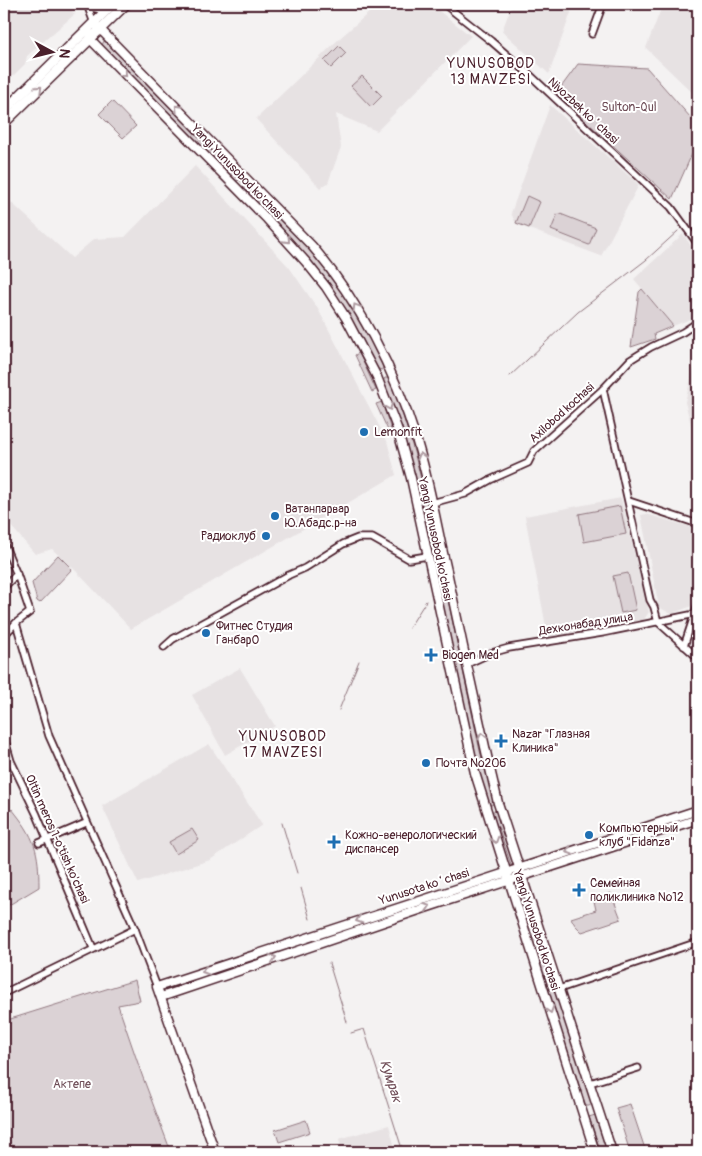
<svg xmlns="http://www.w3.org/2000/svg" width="702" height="1156" viewBox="0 0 702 1156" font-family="Pangolin,sans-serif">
	<rect width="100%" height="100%" fill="#f4f2f2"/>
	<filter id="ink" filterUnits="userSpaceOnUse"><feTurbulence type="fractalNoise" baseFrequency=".02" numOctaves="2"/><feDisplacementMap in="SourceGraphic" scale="10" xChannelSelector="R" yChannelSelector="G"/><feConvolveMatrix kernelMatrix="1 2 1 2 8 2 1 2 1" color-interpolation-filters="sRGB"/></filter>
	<g filter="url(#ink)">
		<g fill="#e7e2e3">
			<polygon points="4,4 65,4 75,14 27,56 25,64 4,85"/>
			<polygon points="379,4 430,4 471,36 377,131 336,114 341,147 328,183 320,188 256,119 341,37"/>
			<polygon points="512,4 574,4 549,74 502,31"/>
			<polygon points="663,4 677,4 698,12 698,98 646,48"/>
			<polygon points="550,105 639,185 601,256 516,224 511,213"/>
			<polygon points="195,166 289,267 318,309 387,441 396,475 131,629 76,571 52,549 35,554 4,518 4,196 72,258 94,239 125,237"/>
			<polygon points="683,234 698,256 698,316 673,326 634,279"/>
			<polygon points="698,351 698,451 685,402"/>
			<polygon points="621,498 649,612 643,621 548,637 525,516"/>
			<polygon points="646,514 698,529 698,599 697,604 671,614 659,607 641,515"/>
			<polygon points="240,668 275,726 225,755 192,695"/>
			<polygon points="209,744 262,825 210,860 138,883 102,806"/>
			<polygon points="389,1125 396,1152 342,1152 339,1139"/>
		</g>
		<g fill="#dbd2d5" stroke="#927880">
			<polygon points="104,41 110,44 240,176 239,180 236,181 105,49 102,45"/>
			<polygon points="339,46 346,53 331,68 324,61"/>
			<polygon points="578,64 647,68 698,126 698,156 692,154 672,199 556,94"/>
			<polygon points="362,76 382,96 371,107 351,86"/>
			<polygon points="112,101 136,126 123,138 99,114"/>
			<path d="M 247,184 C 280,218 314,251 341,290 C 357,314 371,341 383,367 L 382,370 L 378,369 C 362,337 345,305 323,277 C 298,245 270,217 242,189 L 244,185 Z"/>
			<polygon points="527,196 540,202 529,228 516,223"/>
			<polygon points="558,213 596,228 589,245 551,230"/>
			<polygon points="642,289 673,326 654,334 655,339 631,347 639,292"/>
			<polygon points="359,353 376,390 372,392 355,355"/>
			<path d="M 385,378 L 389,378 C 417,445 429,516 445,587 L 442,590 L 438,588 C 423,518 412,447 383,381 Z"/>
			<polygon points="382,402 393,436 391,437 376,404"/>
			<polygon points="620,506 626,534 584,542 579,514"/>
			<polygon points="58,555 72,569 40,603 37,601 32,583"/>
			<polygon points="628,573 636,610 621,613 613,576"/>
			<polygon points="444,597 448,600 480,751 494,802 492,805 487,804 480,778 441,600"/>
			<path d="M 12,809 C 35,837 39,851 39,887 L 9,905 L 4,903 L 4,816 Z"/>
			<polygon points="497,810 514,864 511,865 499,829 490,812"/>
			<polygon points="192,829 199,840 176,854 169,842"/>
			<polygon points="519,881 592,1104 589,1106 586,1106 514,887 514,883"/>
			<polygon points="611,893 621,919 582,932 575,925 571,918 596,910 594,901"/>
			<polygon points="135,980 140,1001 118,1005 142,1075 171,1152 14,1152 13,1146 4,1145 4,1021"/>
			<polygon points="630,1104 646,1152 630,1152 616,1108"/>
			<polygon points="595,1115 607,1152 601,1152 589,1117"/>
			<polygon points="306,1120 310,1132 279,1142 275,1130"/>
		</g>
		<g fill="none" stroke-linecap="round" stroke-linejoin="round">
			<g stroke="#8d727a" stroke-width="1">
				<polyline points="510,376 578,312 646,260 678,231"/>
				<polyline points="409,628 426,601"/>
				<polyline points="339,710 359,661"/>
				<polyline points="282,823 297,873"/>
				<polyline points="301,888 310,919"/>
				<polyline points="329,963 347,1022"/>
				<polyline points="351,1033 364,1029 403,1152"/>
			</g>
			<defs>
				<g id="street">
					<polyline points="85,4 88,7 94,23"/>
					<polyline points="444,4 491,41 529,74 671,207 698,244"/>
					<polyline points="88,7 106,11"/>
					<polyline points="592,34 603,4"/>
					<polyline points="603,389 650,600 654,607 658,622 698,658"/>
					<polyline points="629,501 698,524"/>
					<polyline points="432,503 465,494 490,480 528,463 534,451 603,389 630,360 651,347 683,332 698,322"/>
					<polyline points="4,544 18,577 30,612 16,623 49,736 135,929 157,987"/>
					<polyline points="4,587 17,574"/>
					<polyline points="4,635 16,623"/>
					<polyline points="684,646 698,604"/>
					<polyline points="164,647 173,639 289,575 305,568 343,544 358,538 372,538 409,559 427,556"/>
					<polyline points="467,664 491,653 509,648 602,633 695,614"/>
					<polyline points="4,737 11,761 37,815 93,948"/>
					<polyline points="39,843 86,823"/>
					<polyline points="559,989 698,942"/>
					<polyline points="4,993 135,929"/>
					<polyline points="590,1083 638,1068"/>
				</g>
				<g id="secondary">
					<path d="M 96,25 L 312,246 C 360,303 395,371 417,442 C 430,484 437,528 447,571 C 460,633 473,694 487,756 L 498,803 L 612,1152"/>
					<polyline points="91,34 90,39 267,219 306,262 326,287 346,318 377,377 397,428 411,478 475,773 595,1152"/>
					<polyline points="161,997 431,906 698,819"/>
					<polyline points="215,1152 157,987 698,810"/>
				</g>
				<g id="primary">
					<polyline points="4,111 113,4"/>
					<polyline points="4,123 126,4"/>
				</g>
			</defs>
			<use href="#street" stroke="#4a1f2b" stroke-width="9"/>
			<use href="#secondary" stroke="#4a1f2b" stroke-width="11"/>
			<use href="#primary" stroke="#4a1f2b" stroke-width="12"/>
			<use href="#street" stroke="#fff" stroke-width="5.5"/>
			<use href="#secondary" stroke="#fff" stroke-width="8"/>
			<use href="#primary" stroke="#fff" stroke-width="9"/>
		</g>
		<defs><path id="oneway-chevron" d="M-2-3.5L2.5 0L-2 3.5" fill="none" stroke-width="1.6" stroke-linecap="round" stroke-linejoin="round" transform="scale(1.25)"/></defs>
		<g stroke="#ae9aa0">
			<use href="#oneway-chevron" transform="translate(124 74) rotate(46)"/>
			<use href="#oneway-chevron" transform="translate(39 89) rotate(-44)"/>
			<use href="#oneway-chevron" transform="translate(178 108) rotate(-134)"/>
			<use href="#oneway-chevron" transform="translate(287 240) rotate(47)"/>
			<use href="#oneway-chevron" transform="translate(356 307) rotate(-121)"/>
			<use href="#oneway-chevron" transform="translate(389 407) rotate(69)"/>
			<use href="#oneway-chevron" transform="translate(421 456) rotate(-105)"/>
			<use href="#oneway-chevron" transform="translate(482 736) rotate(-102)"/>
			<use href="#oneway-chevron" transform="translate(495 840) rotate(72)"/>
			<use href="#oneway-chevron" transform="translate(569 851) rotate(162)"/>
			<use href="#oneway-chevron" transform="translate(427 907) rotate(-18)"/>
			<use href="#oneway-chevron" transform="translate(359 920) rotate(162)"/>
			<use href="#oneway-chevron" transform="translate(273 958) rotate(-18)"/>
			<use href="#oneway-chevron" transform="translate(205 971) rotate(162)"/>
			<use href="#oneway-chevron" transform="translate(550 1010) rotate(72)"/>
		</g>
	</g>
	<g fill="#1f6fb2" stroke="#fff" stroke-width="2">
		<circle cx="364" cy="432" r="5"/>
		<circle cx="275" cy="516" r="5"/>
		<circle cx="266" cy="536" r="5"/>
		<circle cx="206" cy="633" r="5"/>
		<path d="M428.5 647.5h5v5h5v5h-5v5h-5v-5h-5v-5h5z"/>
		<path d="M498.5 733.5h5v5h5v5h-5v5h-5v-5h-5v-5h5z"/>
		<circle cx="426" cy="763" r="5"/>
		<circle cx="589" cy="835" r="5"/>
		<path d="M331.5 834.5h5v5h5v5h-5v5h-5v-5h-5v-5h5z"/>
		<path d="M576.5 882.5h5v5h5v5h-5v5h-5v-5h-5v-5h5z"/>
	</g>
	<g text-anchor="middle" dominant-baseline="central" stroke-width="4" stroke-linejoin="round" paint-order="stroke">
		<g font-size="12" fill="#6e4c56" stroke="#fff">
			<text x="629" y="107">Sulton-Qul</text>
			<text x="72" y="1084">Актепе</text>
		</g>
		<g font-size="12" fill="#4a1f2b" stroke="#fff">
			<text transform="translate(583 111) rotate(43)">Niyozbek koʻchasi</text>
			<text transform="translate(237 172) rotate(46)">Yangi Yunusobod ko'chasi</text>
			<text transform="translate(562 413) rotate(-42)">Axilobod kochasi</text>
			<text transform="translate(435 539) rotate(78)">Yangi Yunusobod ko'chasi</text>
			<text transform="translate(586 624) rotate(-9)">Дехконабад улица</text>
			<text transform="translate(57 839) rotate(66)">Oltin meros 1-o'tish ko'chasi</text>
			<text transform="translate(424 887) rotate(-18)">Yunusota koʻchasi</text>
			<text transform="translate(536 930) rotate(72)">Yangi Yunusobod ko'chasi</text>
		</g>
		<g font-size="12" fill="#4a1f2b" stroke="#fff" text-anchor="start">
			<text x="374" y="432">Lemonfit</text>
			<text x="285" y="509">Ватанпарвар<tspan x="285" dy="14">Ю.Абадс.р-на</tspan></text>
			<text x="256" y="536" text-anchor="end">Радиоклуб</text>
			<text x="216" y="626">Фитнес Студия<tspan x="216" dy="14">ГанбарО</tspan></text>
			<text x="442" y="655">Biogen Med</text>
			<text x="512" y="734">Nazar "Глазная<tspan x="512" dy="14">Клиника"</tspan></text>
			<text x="436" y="763">Почта №206</text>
			<text x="599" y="828">Компьютерный<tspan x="599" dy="14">клуб "Fidanza"</tspan></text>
			<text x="345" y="835">Кожно-венерологический<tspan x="345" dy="14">диспансер</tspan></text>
			<text x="590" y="883">Семейная<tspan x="590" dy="14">поликлиника №12</tspan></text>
		</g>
		<g font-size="14" letter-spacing="1" fill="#4a1f2b" stroke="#fff">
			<text x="491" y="63">YUNUSOBOD<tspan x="491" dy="16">13 MAVZESI</tspan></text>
			<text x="283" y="736">YUNUSOBOD<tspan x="283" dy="16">17 MAVZESI</tspan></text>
		</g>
		<g font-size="14" font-style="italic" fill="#714f59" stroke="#fff">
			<text transform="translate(391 1081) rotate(72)">Кумрак</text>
		</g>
	</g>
	<rect width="702" height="1156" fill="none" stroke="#fff" stroke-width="20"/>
	<rect x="10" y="10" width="682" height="1136" fill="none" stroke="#4a1f2b" stroke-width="2" filter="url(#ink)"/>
	<g transform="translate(52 52) rotate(97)" stroke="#ffffff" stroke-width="4" paint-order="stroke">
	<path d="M0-4L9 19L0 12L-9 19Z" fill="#4a1f2b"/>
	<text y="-8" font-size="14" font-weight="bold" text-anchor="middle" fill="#4a1f2b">N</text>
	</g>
</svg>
